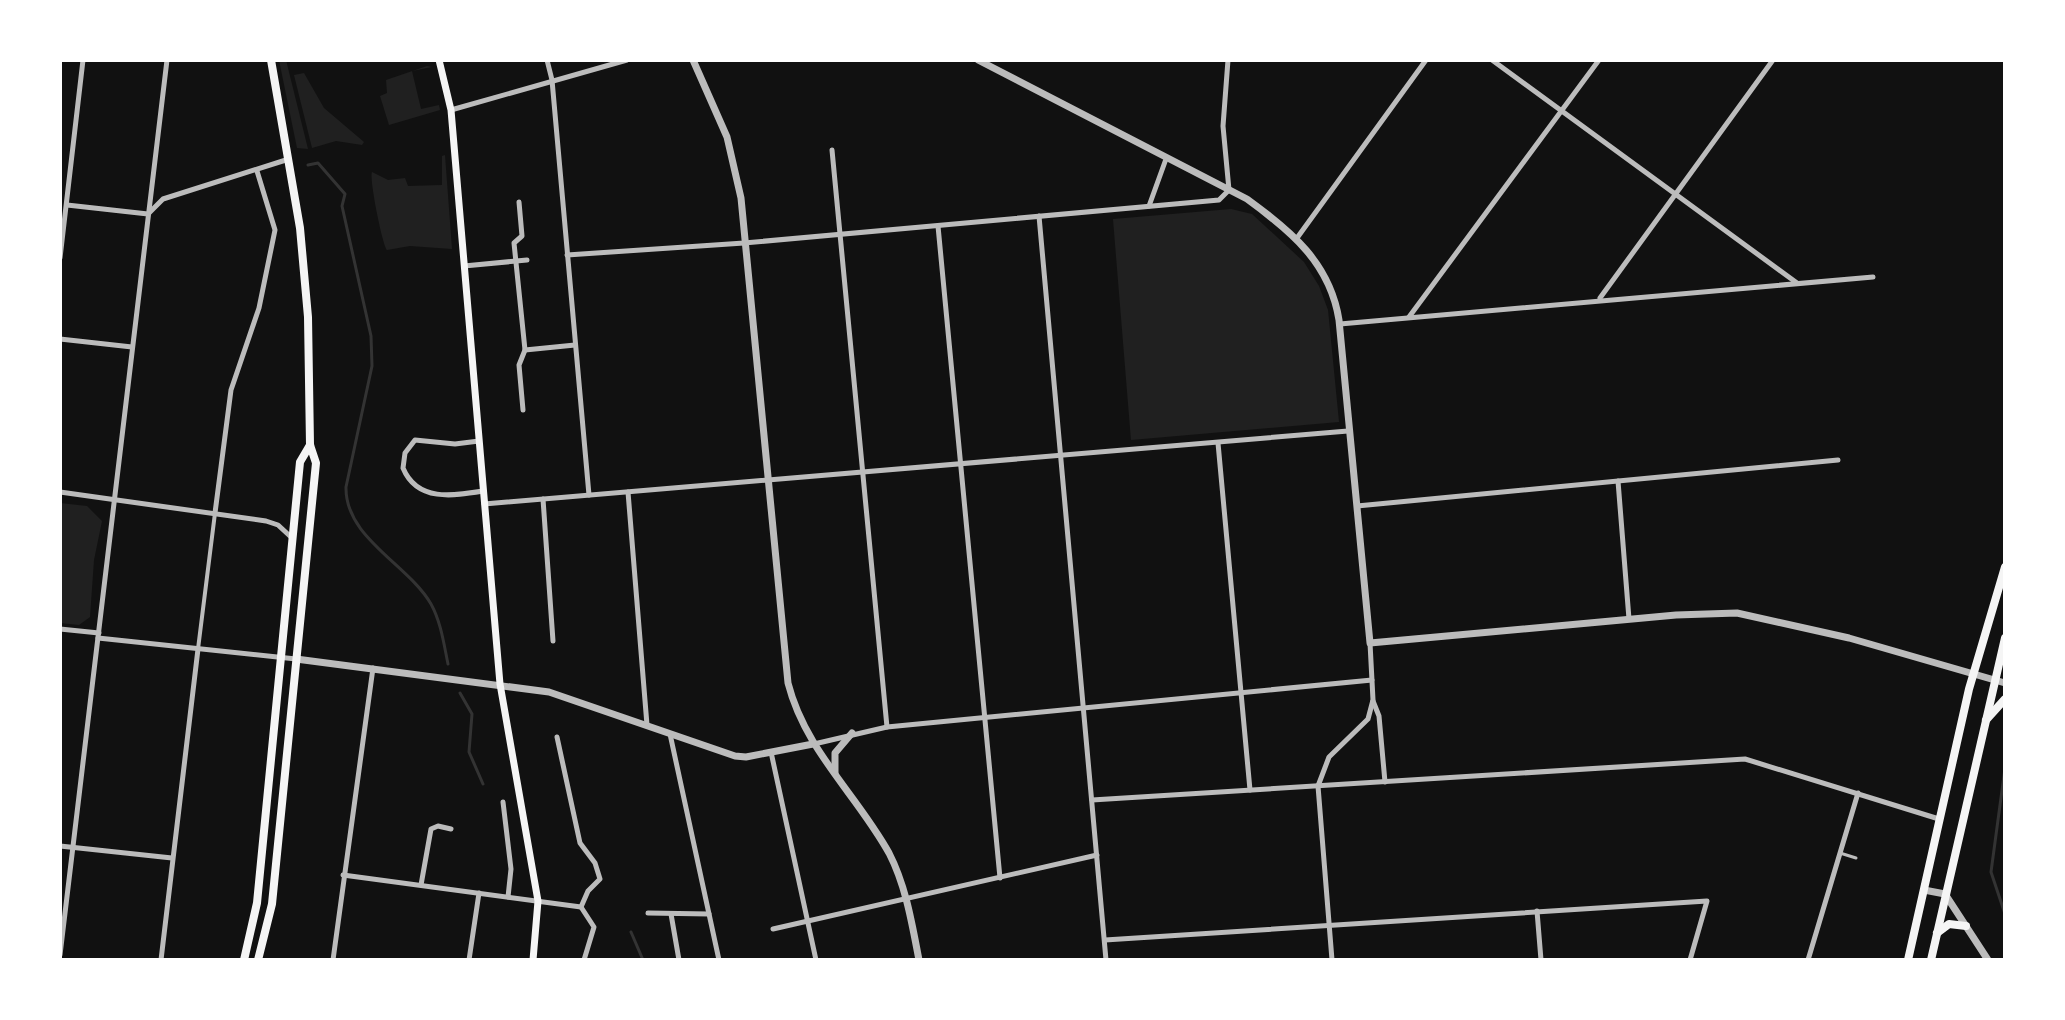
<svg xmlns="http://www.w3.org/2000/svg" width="2065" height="1020" viewBox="0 0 2065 1020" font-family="Roboto,sans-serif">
	<rect width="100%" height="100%" fill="#111"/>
	<g fill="#202020">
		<polygon points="279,60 286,60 308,149 297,148"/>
		<polygon points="427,66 432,67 412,71 421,109 439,105 440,110 389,125 380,96 387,93 386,80"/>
		<polygon points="304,73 324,108 364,142 362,145 336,141 312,148 294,75"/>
		<path d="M 445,155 L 452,249 L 410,246 L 387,250 C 382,243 369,178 372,172 L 388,180 L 405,178 L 408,186 L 442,185 L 442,156 Z"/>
		<polygon points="1231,209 1252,214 1304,262 1319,286 1328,310 1339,422 1131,440 1113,219"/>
		<polygon points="60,503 87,506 102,521 94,560 90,617 79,625 60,623"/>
	</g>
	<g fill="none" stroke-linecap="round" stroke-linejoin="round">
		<g stroke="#333" stroke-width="3">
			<path d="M 308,165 L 318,163 L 345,194 L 342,206 L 371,336 L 372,366 L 346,487 C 345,538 408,564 431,604 C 441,622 444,645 448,664"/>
			<polyline points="460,693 472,714 469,752 483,784"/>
			<polyline points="2005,768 1991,872 2005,914"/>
			<polyline points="631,932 643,960"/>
		</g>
		<polyline stroke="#bcbcbc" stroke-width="3" points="1840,853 1856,858"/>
		<polyline stroke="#bcbcbc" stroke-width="4" points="198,649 215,513"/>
		<g stroke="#bcbcbc" stroke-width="5">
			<polyline points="547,60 552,80 589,495"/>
			<polyline points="1492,60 1797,283"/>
			<polyline points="451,110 627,60"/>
			<polyline points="832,150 887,727"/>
			<polyline points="519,202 522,236 514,243 525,350 519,365 523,410"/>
			<polyline points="67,205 148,214 163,199 289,159"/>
			<polyline points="1149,206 1166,159"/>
			<polyline points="1039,216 1106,960"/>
			<polyline points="938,226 1000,878"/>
			<polyline points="1297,238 1426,60"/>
			<polyline points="567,255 744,243 1219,200 1229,190 1223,126 1228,60"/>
			<polyline points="60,258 83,60"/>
			<polyline points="464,266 527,260"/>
			<polyline points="1600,298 1773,60"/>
			<polyline points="1409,317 1599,60"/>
			<polyline points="1340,324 1873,277"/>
			<polyline points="60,339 132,347"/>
			<polyline points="525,350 575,345"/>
			<path d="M 479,441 L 455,444 L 415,440 L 405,453 L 403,468 C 417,502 453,496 483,491"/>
			<polyline points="1218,443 1250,790"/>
			<polyline points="1618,481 1629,619"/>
			<polyline points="60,492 266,521 278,525 291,537"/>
			<polyline points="628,492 647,725"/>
			<polyline points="543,499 553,641"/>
			<polyline points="484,504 1348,431"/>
			<polyline points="1357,506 1838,460"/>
			<polyline points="215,513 231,390 259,308 275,230 257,171"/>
			<polyline points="60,629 99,633"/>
			<polyline points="98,638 296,659"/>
			<polyline points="1373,701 1379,716 1385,782"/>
			<polyline points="670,734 719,960"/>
			<polyline points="557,737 580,843 595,863 600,879 588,891 581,907"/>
			<polyline points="814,744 887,727 1372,680"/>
			<polyline points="771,752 816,960"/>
			<polyline points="1092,800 1745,759 1939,819"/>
			<polyline points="503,802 511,869 508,897"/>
			<polyline points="60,846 172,858"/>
			<polyline points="343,875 581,907"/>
			<polyline points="421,885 431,829 438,826 451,829"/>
			<polyline points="581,907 594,927 584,960"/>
			<polyline points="1537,911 1541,960"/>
			<polyline points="648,913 709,914"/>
			<polyline points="671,914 679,960"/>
			<polyline points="773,929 1097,855"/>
			<polyline points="1105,940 1707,901 1690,960"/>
			<polyline points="60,955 167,60"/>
			<polyline points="161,960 198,649"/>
			<polyline points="333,960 373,668"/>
			<polyline points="469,960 479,893"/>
			<polyline points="1332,960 1318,786 1329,757 1368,719 1373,700 1370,643"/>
			<polyline points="1808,960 1858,793"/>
		</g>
		<g stroke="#bcbcbc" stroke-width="7">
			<path d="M 693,60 L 727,137 L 741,198 L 788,683 C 805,750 857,795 889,853 C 906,886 912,924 919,960"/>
			<path d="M 978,60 L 1247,199 C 1291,231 1330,263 1339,320 L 1370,643 L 1676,615 L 1737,613 L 1849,638 L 2005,683"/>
			<polyline points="296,659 549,692 735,756 746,757 813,744"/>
			<polyline points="835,773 835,753 852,733"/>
			<polyline points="1924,890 1945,894 1988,960"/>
		</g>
		<polyline stroke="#f5f5f5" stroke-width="7" points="439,60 451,110 500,684 538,901 533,960"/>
		<g stroke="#f5f5f5" stroke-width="8">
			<polyline points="1986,720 2005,699"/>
			<polyline points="1937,933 1949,924 1966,926"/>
			<polyline points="244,960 257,903 300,462 310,445"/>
			<polyline points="258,960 272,904 316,463 310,445 308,317 300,228 271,60"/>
			<polyline points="1908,960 1969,689 2005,567"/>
			<polyline points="1931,960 2005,638"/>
		</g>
	</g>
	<rect width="2065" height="1020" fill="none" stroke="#ffffff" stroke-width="124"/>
</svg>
